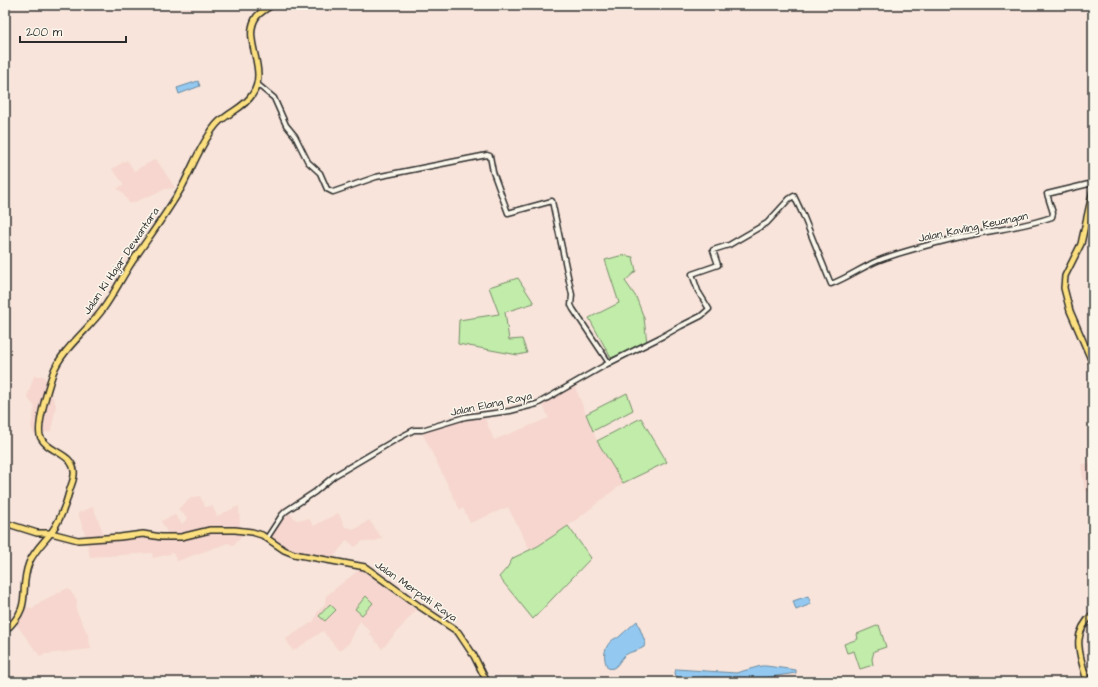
<svg xmlns="http://www.w3.org/2000/svg" width="1098" height="687" viewBox="0 0 1098 687" font-family="'Architects Daughter',sans-serif">
	<rect width="100%" height="100%" fill="#f8e4da"/>
	<filter id="ink" filterUnits="userSpaceOnUse"><feTurbulence type="fractalNoise" baseFrequency=".025" numOctaves="2"/><feDisplacementMap in="SourceGraphic" scale="8" xChannelSelector="R" yChannelSelector="G"/><feConvolveMatrix kernelMatrix="1 2 1 2 8 2 1 2 1" color-interpolation-filters="sRGB"/></filter>
	<g filter="url(#ink)">
		<g fill="#f6d6ce">
			<polygon points="156,159 175,188 165,189 130,204 121,191 117,189 124,184 112,169 127,160 134,171"/>
			<polygon points="34,376 44,376 56,405 51,431 39,435 34,434 31,426 35,407 27,397"/>
			<polygon points="574,385 597,441 623,483 568,526 538,546 530,550 508,507 470,523 463,508 460,510 421,430 483,414 494,440 549,418 542,403"/>
			<polygon points="1093,463 1093,490 1085,492 1081,464"/>
			<polygon points="200,496 205,507 212,506 217,516 239,506 240,529 247,532 233,545 228,543 177,561 173,553 153,558 152,553 90,557 86,537 78,513 93,507 104,535 146,532 160,535 169,536 161,521 175,515 182,524 188,518 178,509 191,498"/>
			<polygon points="283,506 296,520 309,519 314,526 338,513 345,527 355,529 361,526 369,520 382,538 373,542 363,541 355,547 347,540 332,559 313,556 284,548 268,536"/>
			<polygon points="360,569 377,580 416,610 382,649 369,633 371,632 360,621 349,643 341,650 338,650 323,631 293,651 286,639 314,621 317,613 325,604 326,596"/>
			<polygon points="68,588 77,600 76,610 88,635 91,649 45,654 40,656 16,624 24,606 33,609 40,602"/>
		</g>
		<g fill="#c1eca9" stroke="#768c6a">
			<polygon points="623,255 633,257 636,271 625,281 636,297 644,318 647,343 611,358 589,318 619,303 605,260"/>
			<polygon points="518,278 534,303 505,312 509,340 522,339 527,353 518,355 458,344 459,320 499,314 489,287"/>
			<polygon points="627,393 633,410 593,431 586,414"/>
			<polygon points="641,418 667,462 623,483 597,441"/>
			<polygon points="568,526 591,558 533,619 499,577 507,568 513,558 538,546"/>
			<polygon points="366,596 373,603 362,615 355,609"/>
			<polygon points="330,604 336,610 325,621 319,616"/>
			<polygon points="879,625 886,647 874,651 872,659 873,665 860,669 854,651 847,653 844,644 858,639 857,634"/>
		</g>
		<g fill="#93c9f1" stroke="#698aa2">
			<polygon points="198,81 200,86 179,94 177,88"/>
			<polygon points="808,596 811,604 796,610 793,601"/>
			<path d="M 637,621 L 645,642 L 644,647 C 638,651 631,651 625,655 C 619,660 617,671 608,668 C 602,658 604,645 614,639 C 619,636 616,640 620,636 C 626,631 631,626 637,621 Z"/>
			<polygon points="761,666 766,666 796,670 796,673 739,682 729,682 725,679 704,677 691,682 685,682 676,676 675,673 676,669 736,673"/>
		</g>
		<g fill="none" stroke-linecap="round" stroke-linejoin="round">
			<defs>
				<g id="minor">
					<polyline points="257,84 274,98 286,125 295,136 308,162 320,173 327,189 333,192 376,177 487,155 490,156 493,172 508,213 552,201 572,295 571,305 573,309 609,363"/>
					<path d="M 267,538 L 282,515 L 286,511 L 315,492 L 334,476 L 395,440 L 414,430 L 422,430 L 465,417 L 510,411 L 537,404 L 609,363 L 665,335 L 681,326 L 701,316 L 709,309 L 698,291 L 692,274 L 718,265 L 713,250 L 729,245 L 767,223 L 789,199 L 794,196 L 803,215 L 831,284 C 847,278 861,268 877,261 C 900,252 924,246 948,240 C 983,231 1018,229 1052,217 L 1053,213 L 1047,194 L 1093,183"/>
				</g>
				<g id="major">
					<polyline points="1093,190 1081,244 1065,276 1064,288 1070,311 1093,364"/>
					<polyline points="5,523 37,533 51,533 78,540 120,537 143,534 161,537 181,537 210,530 235,530 252,532 262,535 284,550 294,554 365,567 419,606 458,632 474,656 487,682"/>
					<path d="M 5,631 C 34,605 18,592 29,563 C 34,551 43,543 51,533 C 60,520 66,505 70,489 C 72,483 75,477 74,471 C 72,453 48,452 41,438 C 35,429 49,385 53,373 C 61,350 89,329 103,309 C 114,294 122,277 132,262 C 149,237 167,213 182,187 C 191,170 198,151 209,135 C 213,128 217,122 224,118 C 234,110 245,106 252,95 C 270,69 240,39 257,16 C 261,12 267,8 272,5"/>
					<path d="M 1087,682 C 1081,655 1069,637 1093,614"/>
				</g>
			</defs>
			<use href="#minor" stroke="#2b2b2b" stroke-width="7"/>
			<use href="#major" stroke="#2b2b2b" stroke-width="8"/>
			<use href="#minor" stroke="#fbf7ec" stroke-width="4"/>
			<use href="#major" stroke="#fce080" stroke-width="5"/>
		</g>
	</g>
	<g text-anchor="middle" dominant-baseline="central" stroke-width="3" stroke-linejoin="round" paint-order="stroke">
		<g font-size="11" fill="#2b2b2b" stroke="#fbf7ec">
			<text transform="translate(973 227) rotate(-12)">Jalan Kavling Keuangan</text>
			<text transform="translate(121 261) rotate(-56)">Jalan Ki Hajar Dewantara</text>
			<text transform="translate(491 404) rotate(-12)">Jalan Elang Raya</text>
			<text transform="translate(416 591) rotate(35)">Jalan Merpati Raya</text>
		</g>
	</g>
	<rect width="1098" height="687" fill="none" stroke="#fbf7ec" stroke-width="20"/>
	<rect x="10" y="10" width="1078" height="667" fill="none" stroke="#2b2b2b" stroke-width="1.5" filter="url(#ink)"/>
	<path d="M20 36v6h106v-6" fill="none" stroke="#2b2b2b" stroke-width="2"/>
	<text x="26" y="36" font-size="12" fill="#2b2b2b" stroke="#fbf7ec" stroke-width="3" paint-order="stroke">200 m</text>
</svg>
